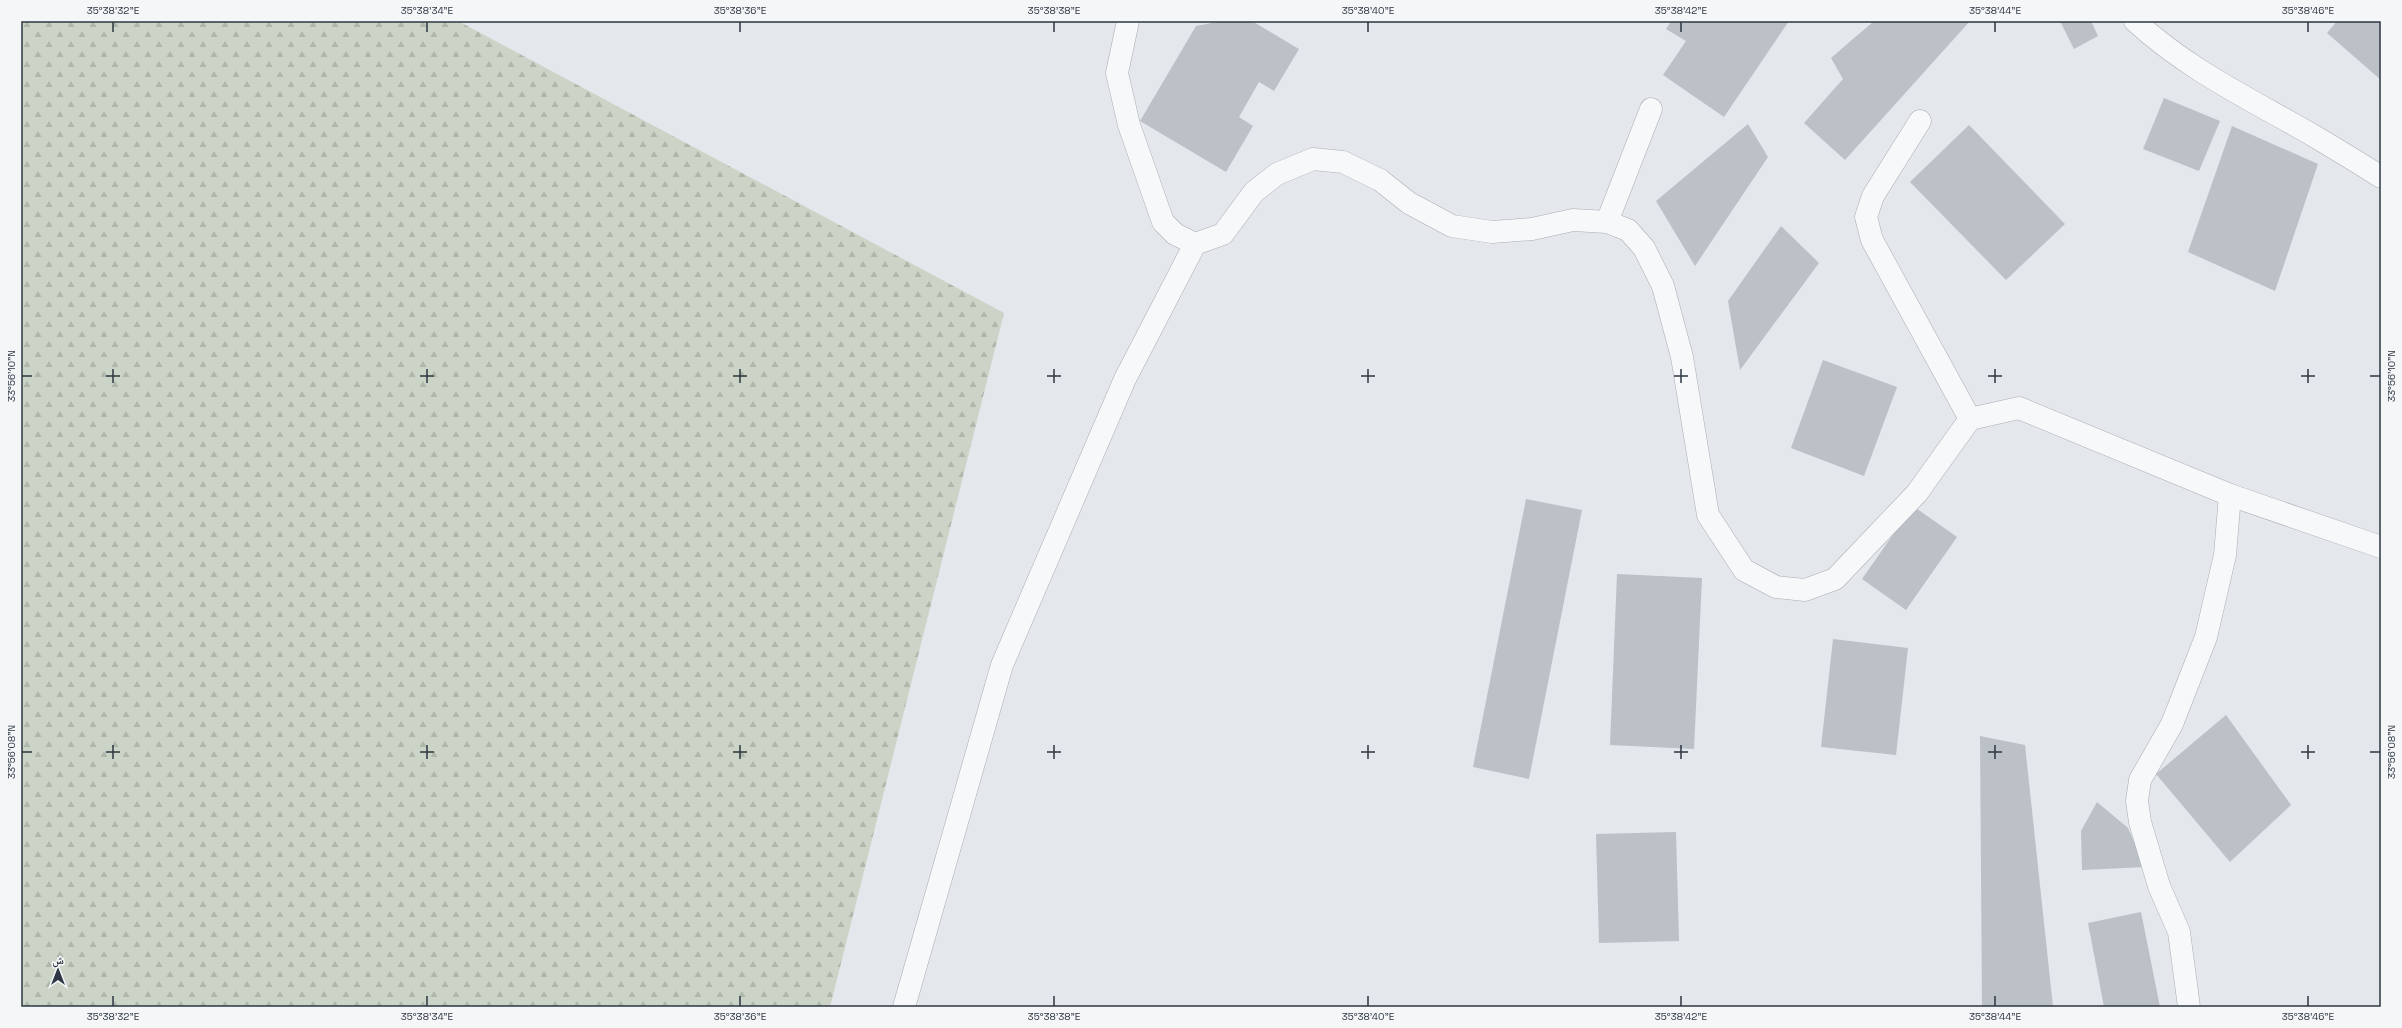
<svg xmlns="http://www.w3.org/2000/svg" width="2402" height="1028" viewBox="0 0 2402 1028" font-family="'Space Grotesk','Noto Naskh Arabic',sans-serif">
	<defs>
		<pattern id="forest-firs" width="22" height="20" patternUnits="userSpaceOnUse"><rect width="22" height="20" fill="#cbd4c6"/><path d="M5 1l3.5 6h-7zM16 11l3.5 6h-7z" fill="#afb7ab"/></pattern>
	</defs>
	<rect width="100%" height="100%" fill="#e4e7eb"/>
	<polygon fill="url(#forest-firs)" points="21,21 458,21 1004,313 830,1007 21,1007"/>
	<g fill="#bcc1c7">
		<polygon points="1222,21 1252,21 1299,49 1274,91 1259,82 1239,117 1253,126 1226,172 1140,121 1196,26"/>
		<polygon points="1671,21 1789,21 1724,117 1663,75 1686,41 1666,29"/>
		<polygon points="1874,21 1970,21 1845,160 1804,123 1843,79 1831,58"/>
		<polygon points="2060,21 2091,21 2098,36 2074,49"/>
		<polygon points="2337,21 2381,21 2381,80 2327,33"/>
		<polygon points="2164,98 2220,121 2199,171 2143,149"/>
		<polygon points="1748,124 1768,157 1695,266 1656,201"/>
		<polygon points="1969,125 2065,224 2006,280 1910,182"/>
		<polygon points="2232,126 2318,164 2275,291 2188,252"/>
		<polygon points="1781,226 1819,263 1740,370 1728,301"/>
		<polygon points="1823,360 1897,387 1864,476 1791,448"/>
		<polygon points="1526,499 1582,510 1529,779 1473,767"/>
		<polygon points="1913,506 1957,537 1906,610 1862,579"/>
		<polygon points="1617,574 1702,578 1694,749 1610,745"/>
		<polygon points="1833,639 1908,648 1896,755 1821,747"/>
		<polygon points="2226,715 2291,805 2230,862 2156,774"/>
		<polygon points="1980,736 2025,745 2053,1007 1982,1007"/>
		<polygon points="2097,802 2128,828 2145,867 2082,870 2081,831"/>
		<polygon points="1676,832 1679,941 1599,943 1596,834"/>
		<polygon points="2141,912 2160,1007 2104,1007 2088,923"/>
	</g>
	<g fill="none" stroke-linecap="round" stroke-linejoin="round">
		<defs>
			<g id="minor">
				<polyline points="1128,21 1117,73 1129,125 1163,222 1175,234 1195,244"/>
				<path d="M 2135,21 C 2188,70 2252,100 2314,136 C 2336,149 2359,163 2381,177"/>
				<polyline points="1920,121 1873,196 1866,217 1872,240 1970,419"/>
				<polyline points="1607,222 1651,109"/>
				<polyline points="904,1007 1002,665 1125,379 1195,244 1223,234 1254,192 1277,174 1313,159 1343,162 1380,180 1409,203 1452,226 1492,232 1532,229 1573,220 1607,222 1628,230 1644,248 1663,286 1682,357 1708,515 1744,570 1776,587 1805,590 1835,579 1917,493 1970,419 2019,408 2230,495 2381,547"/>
				<polyline points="2189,1007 2179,932 2159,886 2140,822 2137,801 2140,780 2172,724 2206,637 2225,555 2230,495"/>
			</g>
		</defs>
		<use href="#minor" stroke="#a9aeb5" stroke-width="23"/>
		<use href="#minor" stroke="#f6f8f9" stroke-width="22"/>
	</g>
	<path fill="none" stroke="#2d3642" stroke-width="1.5" d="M 113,22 L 113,32M 427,22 L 427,32M 740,22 L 740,32M 1054,22 L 1054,32M 1368,22 L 1368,32M 1681,22 L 1681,32M 1995,22 L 1995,32M 2308,22 L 2308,32M 113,369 L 113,383M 427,369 L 427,383M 740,369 L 740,383M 1054,369 L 1054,383M 1368,369 L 1368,383M 1681,369 L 1681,383M 1995,369 L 1995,383M 2308,369 L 2308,383M 22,376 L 32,376M 106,376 L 120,376M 420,376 L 434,376M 733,376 L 747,376M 1047,376 L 1061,376M 1361,376 L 1375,376M 1674,376 L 1688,376M 1988,376 L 2002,376M 2301,376 L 2315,376M 2370,376 L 2380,376M 113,745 L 113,759M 427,745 L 427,759M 740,745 L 740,759M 1054,745 L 1054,759M 1368,745 L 1368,759M 1681,745 L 1681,759M 1995,745 L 1995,759M 2308,745 L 2308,759M 22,752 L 32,752M 106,752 L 120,752M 420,752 L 434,752M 733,752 L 747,752M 1047,752 L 1061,752M 1361,752 L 1375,752M 1674,752 L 1688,752M 1988,752 L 2002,752M 2301,752 L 2315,752M 2370,752 L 2380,752M 113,996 L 113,1006M 427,996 L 427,1006M 740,996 L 740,1006M 1054,996 L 1054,1006M 1368,996 L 1368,1006M 1681,996 L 1681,1006M 1995,996 L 1995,1006M 2308,996 L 2308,1006"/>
	<rect width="2402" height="1028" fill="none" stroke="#f4f6f8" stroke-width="44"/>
	<g transform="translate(58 970)" stroke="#f4f6f8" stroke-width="3" paint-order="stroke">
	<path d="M0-3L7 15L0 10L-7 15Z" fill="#2d3642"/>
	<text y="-6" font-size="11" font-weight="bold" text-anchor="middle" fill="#2d3642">ش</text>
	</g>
	<rect x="22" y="22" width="2358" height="984" fill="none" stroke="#2d3642" stroke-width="1.5"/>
	<g font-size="10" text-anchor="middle" fill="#2d3642">
		<text x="113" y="14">35°38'32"E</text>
		<text x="427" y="14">35°38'34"E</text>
		<text x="740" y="14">35°38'36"E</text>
		<text x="1054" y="14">35°38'38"E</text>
		<text x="1368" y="14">35°38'40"E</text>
		<text x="1681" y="14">35°38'42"E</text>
		<text x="1995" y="14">35°38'44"E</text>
		<text x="2308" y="14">35°38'46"E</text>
		<text transform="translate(11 376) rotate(-90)" y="4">33°56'10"N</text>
		<text transform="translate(2391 376) rotate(-90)" y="4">33°56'10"N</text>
		<text transform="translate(11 752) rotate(-90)" y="4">33°56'08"N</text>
		<text transform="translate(2391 752) rotate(-90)" y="4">33°56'08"N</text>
		<text x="113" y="1020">35°38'32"E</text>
		<text x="427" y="1020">35°38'34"E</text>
		<text x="740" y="1020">35°38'36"E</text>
		<text x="1054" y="1020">35°38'38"E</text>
		<text x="1368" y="1020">35°38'40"E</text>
		<text x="1681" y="1020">35°38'42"E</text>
		<text x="1995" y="1020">35°38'44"E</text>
		<text x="2308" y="1020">35°38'46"E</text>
	</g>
</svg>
